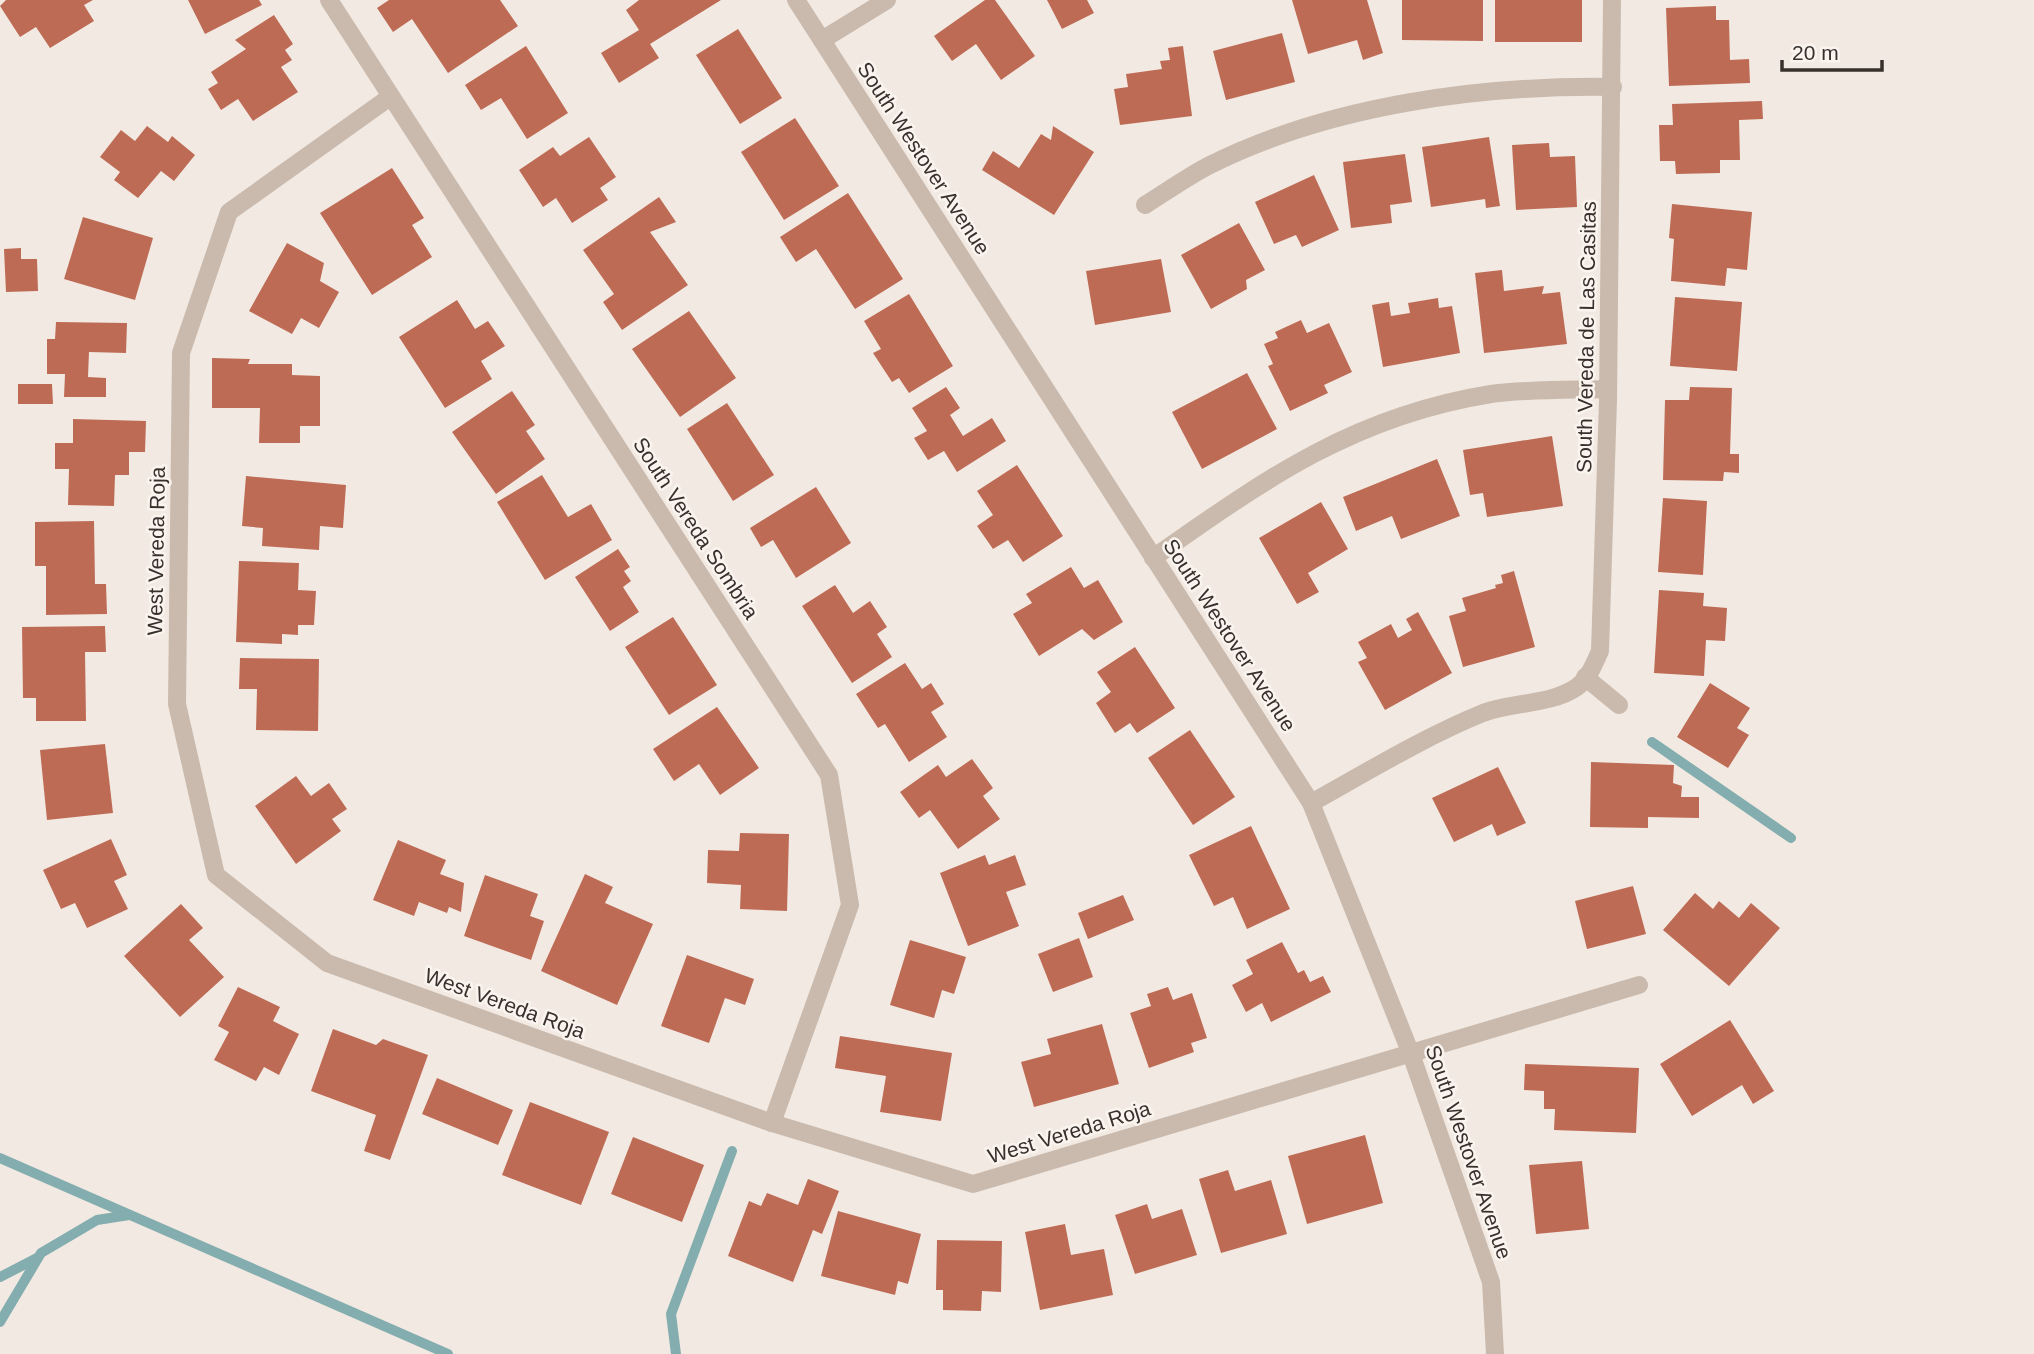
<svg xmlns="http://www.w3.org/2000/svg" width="2034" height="1354" viewBox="0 0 2034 1354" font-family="Arial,sans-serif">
	<rect width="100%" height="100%" fill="#f2eae2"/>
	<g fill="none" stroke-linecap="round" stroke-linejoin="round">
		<g stroke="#83adae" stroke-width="10">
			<polyline points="1652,742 1791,838"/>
			<polyline points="0,1158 448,1354"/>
			<polyline points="0,1277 37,1258"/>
			<polyline points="0,1322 41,1253 97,1220 129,1215"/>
			<polyline points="676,1354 671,1314 732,1151"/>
		</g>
	</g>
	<g fill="#be6b55">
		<polygon points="6,0 93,0 84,5 94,21 50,48 36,27 20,37 0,6"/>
		<polygon points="188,0 259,0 262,5 205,34"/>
		<polygon points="389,0 500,0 518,26 448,73 412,19 393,32 377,8"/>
		<polygon points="639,0 721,0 650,44 659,58 619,83 601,53 639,30 626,10"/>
		<polygon points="985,0 995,0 1035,56 1001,80 976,44 952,61 934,36"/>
		<polygon points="1047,0 1087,0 1094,13 1062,29"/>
		<polygon points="1292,0 1367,0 1383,53 1363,60 1357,40 1308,54"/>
		<polygon points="1402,0 1483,0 1483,41 1402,40"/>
		<rect x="1495" y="0" width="87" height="42"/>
		<polygon points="1716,6 1716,20 1729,20 1730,60 1749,59 1750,83 1669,86 1666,8"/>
		<polygon points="274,15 293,44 285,50 292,60 281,67 298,92 253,121 238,99 221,110 208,89 218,83 211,72 246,49 235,40"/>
		<polygon points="738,29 782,98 740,124 696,55"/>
		<polygon points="1282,33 1295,82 1226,100 1213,51"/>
		<polygon points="526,46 568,113 527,139 501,98 481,110 465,85"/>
		<polygon points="1183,46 1192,116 1120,125 1114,89 1128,87 1126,74 1162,69 1160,61 1170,60 1168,48"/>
		<polygon points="1762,101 1763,119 1739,120 1740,160 1720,160 1720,173 1676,174 1675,161 1660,161 1659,125 1673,125 1672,104"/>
		<polygon points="795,118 839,186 784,220 741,152"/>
		<polygon points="147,126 168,142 172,136 195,155 174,181 161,171 138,198 114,180 120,172 100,157 121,130 135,141"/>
		<polygon points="1053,126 1094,152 1054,215 982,170 993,151 1019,168 1041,134 1051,140"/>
		<polygon points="589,137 616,177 600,188 608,200 572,223 556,198 543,207 519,170 553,147 560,156"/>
		<polygon points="1489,137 1500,206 1486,208 1485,199 1431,207 1422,147"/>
		<polygon points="1549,143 1550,157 1575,156 1577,207 1516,210 1512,145"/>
		<polygon points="1405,154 1412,202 1390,205 1392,223 1351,228 1343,162"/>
		<polygon points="392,168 424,218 412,225 432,257 372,295 320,213"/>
		<polygon points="1314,175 1339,230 1302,247 1296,235 1274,244 1255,202"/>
		<polygon points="848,193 903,279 855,309 816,249 796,262 780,237"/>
		<polygon points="659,197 676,222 650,232 688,285 622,330 603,302 614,294 583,250"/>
		<polygon points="1672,204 1752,212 1747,270 1727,268 1725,286 1671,281 1674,239 1669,238"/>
		<polygon points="83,217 153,238 135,300 64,279"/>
		<polygon points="1239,223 1265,270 1246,280 1247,289 1211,309 1181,255"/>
		<polygon points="287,243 324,263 320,281 339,292 319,328 301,318 292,334 249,311"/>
		<polygon points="21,248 21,259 37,259 38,291 6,292 4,249"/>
		<polygon points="1161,259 1171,312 1095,325 1086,271"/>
		<polygon points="1502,270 1504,291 1544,286 1542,294 1560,292 1567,344 1484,353 1475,273"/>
		<polygon points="909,294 953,366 909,393 899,378 892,382 873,353 881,349 864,321"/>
		<polygon points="1675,297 1742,302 1737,371 1670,366"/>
		<polygon points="1438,298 1439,308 1452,306 1460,353 1383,367 1372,305 1389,302 1391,316 1410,313 1408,303"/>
		<polygon points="457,300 475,329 488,321 505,346 481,361 492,379 445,408 399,337"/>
		<polygon points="689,311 736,378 680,417 632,349"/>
		<polygon points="1301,320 1307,333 1329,323 1352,372 1324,385 1328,393 1290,411 1268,366 1273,364 1264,344 1278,338 1275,332"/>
		<polygon points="56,322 127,323 126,353 89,352 88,377 106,378 106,397 64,397 65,374 47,374 47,339 55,339"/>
		<polygon points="212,358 250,359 248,364 292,364 292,375 320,376 320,426 300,426 300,443 259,443 260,408 212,408"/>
		<polygon points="1247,373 1277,429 1202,469 1172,412"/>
		<polygon points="18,384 52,384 53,404 18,404"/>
		<polygon points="946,387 960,408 950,415 963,436 992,418 1006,441 957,472 944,451 928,460 914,438 927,431 912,408"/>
		<polygon points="1690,387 1732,388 1730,454 1739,454 1739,473 1724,472 1723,481 1663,480 1665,400 1689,400"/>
		<polygon points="512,391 535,425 526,431 545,459 496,494 452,432"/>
		<polygon points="727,403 774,475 733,501 687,429"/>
		<polygon points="73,419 146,421 145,452 129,452 129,475 115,475 114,506 68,505 69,469 55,469 55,443 73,443"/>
		<polygon points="1552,436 1563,506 1487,517 1483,493 1470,495 1463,450"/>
		<polygon points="1437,459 1460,516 1401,539 1392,516 1356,531 1343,497"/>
		<polygon points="1017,465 1063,536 1023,562 1008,540 993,549 977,526 993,515 977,491"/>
		<polygon points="542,475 568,517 591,504 612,540 545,580 497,502"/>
		<polygon points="246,476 346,485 343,528 320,526 319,550 262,546 263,528 242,526"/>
		<polygon points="816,487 851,543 796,578 773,540 761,547 750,528"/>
		<polygon points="1663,498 1707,501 1703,575 1658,572"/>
		<polygon points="1321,502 1348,549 1308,573 1319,592 1297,604 1259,538"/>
		<polygon points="94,521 95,584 106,584 107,614 46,615 46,566 35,566 35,522"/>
		<polygon points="618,549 630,567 624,571 631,581 623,587 639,612 610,631 575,577"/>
		<polygon points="239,561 299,563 298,590 316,591 314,625 298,625 298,635 282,634 282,644 236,642"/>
		<polygon points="1071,567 1084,588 1098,580 1123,622 1094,640 1082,629 1039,656 1013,614 1032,603 1026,594"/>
		<polygon points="1514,571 1535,647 1463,667 1449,616 1466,611 1462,598 1496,588 1495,585 1503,583 1501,575"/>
		<polygon points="835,585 853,613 870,601 887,627 877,634 892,657 852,683 802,606"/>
		<polygon points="1659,590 1704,593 1703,606 1727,608 1725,641 1706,640 1704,676 1654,673"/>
		<polygon points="1418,612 1452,673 1385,710 1358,662 1367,658 1358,642 1391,624 1398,638 1412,630 1406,619"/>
		<polygon points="673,617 717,685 669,715 625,647"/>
		<polygon points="105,626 106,652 85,652 86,721 36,721 36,698 23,698 22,627"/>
		<polygon points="1135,647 1175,708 1137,733 1130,723 1115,733 1096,703 1111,692 1097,672"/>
		<polygon points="240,658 319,659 318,731 256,730 257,689 239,689"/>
		<polygon points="905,663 922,689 931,683 944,704 931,712 947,737 909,762 885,724 878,728 856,694"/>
		<polygon points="1710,683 1750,708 1737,728 1749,735 1728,768 1677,737"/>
		<polygon points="717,707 759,768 720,795 699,764 674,781 653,749"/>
		<polygon points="1190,730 1235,797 1193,825 1148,758"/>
		<polygon points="105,744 113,813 47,820 40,750"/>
		<polygon points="972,759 993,788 983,796 1000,819 958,849 930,810 919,818 900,792 938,765 946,777"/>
		<polygon points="1591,762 1674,765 1673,783 1682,786 1681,797 1699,797 1699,818 1648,817 1648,828 1590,827"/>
		<polygon points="1498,767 1526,823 1497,836 1492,824 1454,842 1432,798"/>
		<polygon points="296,776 311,796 329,783 347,809 332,819 341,831 296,864 255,806"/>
		<polygon points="1251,826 1290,909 1247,929 1233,897 1214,906 1189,855"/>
		<polygon points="740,833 789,834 787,911 740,909 741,885 707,883 708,850 739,851"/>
		<polygon points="111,839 127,875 114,881 128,909 87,928 75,903 61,909 43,870"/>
		<polygon points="398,840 446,860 440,874 464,883 461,912 449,907 447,913 419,902 414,916 373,900"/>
		<polygon points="985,855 989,865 1015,855 1026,885 1006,892 1019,926 968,946 940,873"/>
		<polygon points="585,874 613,887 605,903 653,924 617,1005 541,971"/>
		<polygon points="485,875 538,894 530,916 544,921 531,960 464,936"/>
		<polygon points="1633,886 1646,934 1587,949 1575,901"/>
		<polygon points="1695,893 1713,909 1719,901 1739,918 1751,903 1780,928 1729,986 1663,930"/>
		<polygon points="1123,895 1134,920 1088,939 1078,913"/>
		<polygon points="181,904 203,928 189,940 224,977 180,1017 124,956"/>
		<polygon points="1079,938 1093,977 1053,992 1038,954"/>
		<polygon points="910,940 966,957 954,994 942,990 934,1018 890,1005"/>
		<polygon points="1282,942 1298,973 1304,970 1310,982 1323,976 1331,992 1271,1022 1262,1003 1246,1012 1232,985 1253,974 1246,960"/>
		<polygon points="687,955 754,979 745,1005 725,998 709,1043 661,1026"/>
		<polygon points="238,987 280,1007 273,1021 299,1034 279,1075 264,1067 256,1081 214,1060 229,1032 218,1026"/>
		<polygon points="1168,987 1173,1000 1192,993 1207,1038 1191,1043 1194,1052 1149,1068 1130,1013 1151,1006 1147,994"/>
		<polygon points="1730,1020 1774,1091 1753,1104 1742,1085 1692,1116 1660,1064"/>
		<polygon points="1102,1024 1119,1084 1034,1107 1021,1062 1051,1054 1047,1039"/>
		<polygon points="333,1029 376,1045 383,1039 428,1055 390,1160 364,1151 376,1115 311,1091"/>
		<polygon points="840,1036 952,1053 941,1121 880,1112 886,1076 835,1068"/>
		<polygon points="1525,1064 1639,1068 1636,1133 1554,1130 1555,1109 1544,1109 1544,1091 1524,1090"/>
		<polygon points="437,1078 513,1110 498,1145 422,1114"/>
		<polygon points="530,1102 609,1132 581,1205 502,1175"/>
		<polygon points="1365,1135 1383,1203 1307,1224 1288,1156"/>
		<polygon points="633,1137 704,1165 682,1222 611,1194"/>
		<polygon points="1582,1161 1589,1229 1536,1234 1529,1165"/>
		<polygon points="1228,1170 1235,1191 1271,1180 1287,1234 1221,1253 1199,1179"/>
		<polygon points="808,1179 839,1191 822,1234 813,1230 793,1282 728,1256 749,1201 761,1206 767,1193 798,1205"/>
		<polygon points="1147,1204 1152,1219 1182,1209 1197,1255 1135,1274 1115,1215"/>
		<polygon points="838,1211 921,1234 908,1284 898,1281 895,1295 821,1276"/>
		<polygon points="1065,1224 1071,1255 1104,1249 1113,1295 1040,1310 1025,1232"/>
		<polygon points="937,1240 1002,1241 1001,1292 982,1291 981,1311 943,1310 943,1290 936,1290"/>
	</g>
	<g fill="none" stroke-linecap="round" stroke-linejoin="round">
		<g stroke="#cabaae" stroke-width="18">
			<polyline points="329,0 829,775 850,905 772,1123"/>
			<polyline points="822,40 887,0"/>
			<polyline points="390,97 229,212 181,353 177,704 216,875 327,963 772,1123 973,1184 1639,985"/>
			<path d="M 1145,205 C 1166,192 1187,177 1208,166 C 1329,105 1480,85 1613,87"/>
			<path d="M 1153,558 C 1264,480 1353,416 1491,394 C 1529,389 1570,390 1608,389"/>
			<polyline points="1585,677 1619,705"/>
			<path d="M 1311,803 C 1367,772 1424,737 1483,713 C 1512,702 1551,705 1577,687 C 1589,678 1594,664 1600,651 L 1608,400 L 1612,0"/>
		</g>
		<polyline stroke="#cabaae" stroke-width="18" points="796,0 1311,803 1411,1054 1491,1282 1495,1354"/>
	</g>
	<g text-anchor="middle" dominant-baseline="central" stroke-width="5" stroke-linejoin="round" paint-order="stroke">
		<g font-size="21" fill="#39302c" stroke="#faf4ef">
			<text transform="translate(924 158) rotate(57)">South Westover Avenue</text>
			<text transform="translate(1586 337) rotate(-89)">South Vereda de Las Casitas</text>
			<text transform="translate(696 528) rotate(57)">South Vereda Sombria</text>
			<text transform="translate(156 551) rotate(-89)">West Vereda Roja</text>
			<text transform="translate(1230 635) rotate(57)">South Westover Avenue</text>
			<text transform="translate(505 1003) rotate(20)">West Vereda Roja</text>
			<text transform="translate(1069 1132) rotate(-17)">West Vereda Roja</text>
			<text transform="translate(1469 1152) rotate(71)">South Westover Avenue</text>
		</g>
	</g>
	<path d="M1782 60v10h100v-10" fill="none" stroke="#39302c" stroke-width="3.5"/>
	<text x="1792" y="60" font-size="21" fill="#39302c" stroke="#faf4ef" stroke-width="5" paint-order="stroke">20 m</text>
</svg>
